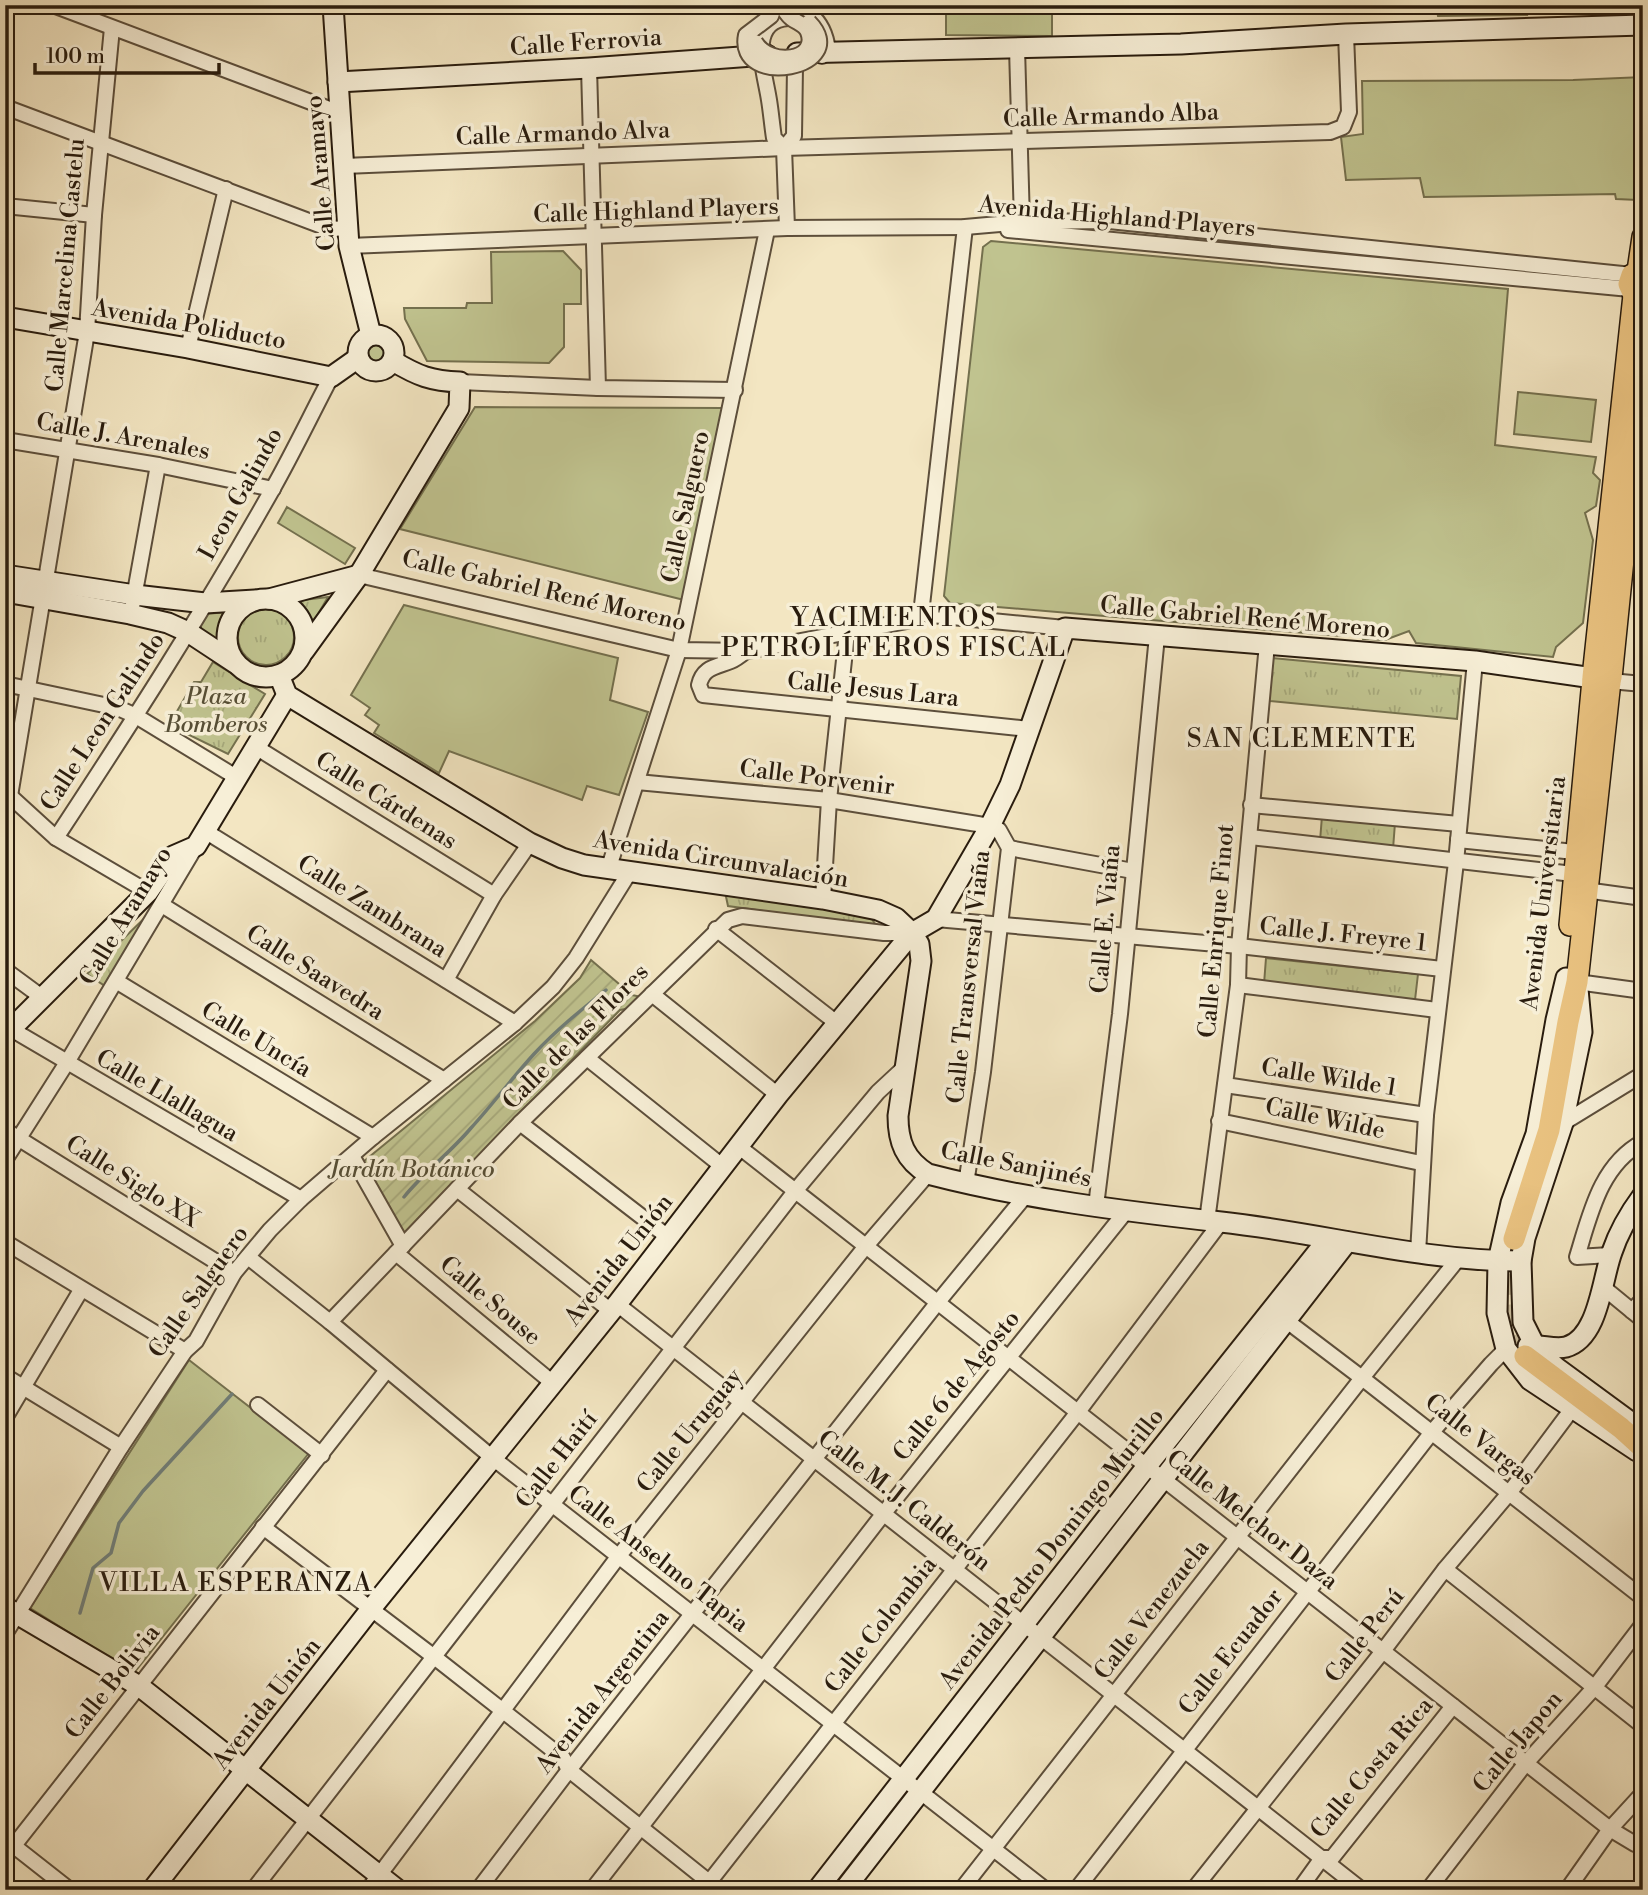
<svg xmlns="http://www.w3.org/2000/svg" width="1648" height="1895" viewBox="0 0 1648 1895" font-family="'Libre Bodoni',serif">
	<defs>
		<pattern id="grass-tufts" width="24" height="20" patternUnits="userSpaceOnUse" patternTransform="scale(1.75)"><rect width="24" height="20" fill="#c0c38f"/><path d="M3 7l-1-3M5 7V3M7 7l1-3M15 17l-1-3M17 17v-4M19 17l1-3" fill="none" stroke="#a5a77a"/></pattern>
		<pattern id="garden-furrows" width="10" height="10" patternUnits="userSpaceOnUse" patternTransform="scale(1.75)"><rect width="10" height="10" fill="#c0c38f"/><path d="M-1 1l2-2M0 10L10 0M9 11l2-2" fill="none" stroke="#a5a77a"/></pattern>
	</defs>
	<rect width="100%" height="100%" fill="#f3e6c2"/>
	<filter id="stains"><feTurbulence type="fractalNoise" baseFrequency=".00286" numOctaves="4"/><feColorMatrix values="0 0 0 0 .2 0 0 0 0 .09 0 0 0 0 .02 0 0 0 .5 -.17"/></filter>
	<radialGradient id="worn" r=".72"><stop offset=".6" stop-color="#630" stop-opacity="0"/><stop offset="1" stop-color="#630" stop-opacity=".3"/></radialGradient>
	<g fill="url(#grass-tufts)" stroke="#74704e" stroke-width="2">
		<polygon points="1436,5 1525,5 1527,15 1438,16"/>
		<circle cx="377" cy="353" r="11"/>
		<polygon points="328,597 311,626 309,617 295,601"/>
		<circle cx="266" cy="637" r="28"/>
		<polygon points="229,612 221,633 223,645 202,631 200,624 204,614"/>
		<polygon points="1272,658 1461,676 1457,719 1269,701"/>
		<polygon points="213,662 265,694 228,754 169,725 194,682 201,682"/>
		<polygon points="1322,816 1395,823 1393,849 1320,841"/>
		<polygon points="725,892 870,916 877,927 728,906"/>
		<polygon points="160,903 105,986 87,974"/>
		<polygon points="1266,958 1418,974 1415,1000 1264,984"/>
		<polygon points="1143,1480 1151,1486 1042,1627 1034,1621"/>
		<polygon points="1023,1634 1031,1640 922,1781 914,1775"/>
		<polygon points="901,1792 908,1798 837,1890 825,1890"/>
	</g>
	<polygon fill="url(#garden-furrows)" stroke="#74704e" stroke-width="2" points="591,960 632,995 642,997 631,1008 620,1010 403,1234 363,1162 535,1021 580,978"/>
	<g fill="#c0c38f" stroke="#74704e" stroke-width="2">
		<polygon points="946,5 1052,5 1052,36 946,35"/>
		<polygon points="1643,77 1643,121 1636,122 1638,200 1616,199 1615,194 1424,197 1420,178 1346,180 1341,137 1363,134 1362,81 1573,80"/>
		<polygon points="991,241 1508,289 1495,445 1596,457 1593,473 1600,480 1596,506 1585,513 1593,540 1583,623 1556,647 1553,657 1416,643 1409,631 1385,640 1363,639 1356,624 1343,627 1341,636 950,603 944,596 983,247"/>
		<polygon points="563,251 581,270 581,304 564,304 564,347 549,363 427,361 405,319 404,308 466,308 467,303 492,303 491,252"/>
		<polygon points="1518,392 1596,400 1591,442 1514,434"/>
		<polygon points="475,407 723,408 684,600 400,529"/>
		<polygon points="287,507 355,548 345,564 278,523"/>
		<polygon points="404,605 618,658 610,700 648,712 619,795 587,786 582,800 449,751 439,773 374,733 379,725 365,715 370,708 351,695"/>
		<polygon points="189,1360 309,1453 134,1673 30,1608"/>
	</g>
	<g fill="none" stroke-linecap="round" stroke-linejoin="round">
		<g stroke="#707d77" stroke-width="3.5">
			<path d="M 404,1197 C 424,1172 450,1153 471,1128 C 493,1104 512,1078 534,1054 C 556,1030 581,1010 606,990"/>
			<polyline points="80,1613 93,1568 111,1553 119,1523 143,1491 232,1394"/>
		</g>
		<path stroke="#cbbe9e" stroke-width="21" stroke-dasharray="21 10" stroke-linecap="butt" d="M 1513,1243 C 1506,1287 1505,1316 1525,1356"/>
		<defs>
			<g id="street">
				<polyline points="53,5 340,113"/>
				<path d="M 773,11 C 805,0 824,20 828,50 L 822,56"/>
				<polyline points="1017,48 1022,222"/>
				<polyline points="589,68 598,388"/>
				<polyline points="5,107 330,229 349,228"/>
				<path d="M 784,148 L 774,138 C 772,125 771,112 769,100 C 764,68 744,13 800,18"/>
				<polyline points="344,166 784,148 1330,132 1343,127 1349,112 1346,34"/>
				<polyline points="5,206 94,215"/>
				<polyline points="787,228 784,148 794,136 795,67"/>
				<polyline points="1008,230 1630,289"/>
				<polyline points="349,246 787,228 965,227 1022,222 1109,221 1632,275"/>
				<polyline points="188,348 226,189"/>
				<polyline points="460,382 598,388 735,390"/>
				<polyline points="5,440 158,465 273,489"/>
				<polyline points="1616,549 1643,552"/>
				<polyline points="359,575 679,650 748,651 907,621 921,614 1065,628"/>
				<polyline points="133,603 158,465"/>
				<polyline points="921,614 965,227"/>
				<path d="M 746,651 C 741,655 736,659 731,661 C 716,667 703,667 699,685 L 703,695 L 1029,729"/>
				<polyline points="1610,681 1643,684"/>
				<polyline points="5,684 118,708 136,716 236,777"/>
				<polyline points="254,746 494,895"/>
				<polyline points="637,782 829,800 990,826 999,830 1009,848 983,1072 966,1184"/>
				<polyline points="5,795 10,796 56,838 148,892"/>
				<polyline points="10,796 87,332 94,215 112,28"/>
				<polyline points="1251,805 1459,824"/>
				<polyline points="205,831 515,1023"/>
				<polyline points="1250,837 1582,875"/>
				<path d="M 56,838 C 131,724 205,609 272,490 C 293,453 311,415 331,377"/>
				<polyline points="1458,840 1584,853"/>
				<polyline points="1009,848 1133,871"/>
				<polyline points="608,870 679,650 767,230"/>
				<polyline points="1578,889 1643,898"/>
				<polyline points="823,899 829,800 847,632"/>
				<polyline points="162,905 444,1080"/>
				<polyline points="936,919 1239,946 1442,969"/>
				<polyline points="716,929 838,1024"/>
				<polyline points="5,970 43,998"/>
				<polyline points="446,980 494,895 530,843"/>
				<polyline points="116,981 373,1137"/>
				<polyline points="1577,982 1643,991"/>
				<polyline points="1238,985 1437,1010"/>
				<polyline points="652,994 778,1095"/>
				<polyline points="11,1029 301,1199"/>
				<polyline points="587,1058 722,1166"/>
				<polyline points="1225,1085 1426,1115"/>
				<polyline points="1219,1121 1421,1163"/>
				<polyline points="520,1123 668,1237"/>
				<polyline points="1563,1123 1638,1077"/>
				<polyline points="5,1130 234,1273"/>
				<polyline points="738,1146 1610,1829 1635,1844 1643,1846"/>
				<polyline points="352,1156 403,1246"/>
				<polyline points="5,1160 66,1064 196,846"/>
				<polyline points="457,1189 611,1311"/>
				<polyline points="1096,1206 1120,1014 1157,636"/>
				<polyline points="1207,1221 1238,985 1239,946 1267,644"/>
				<polyline points="5,1242 185,1351"/>
				<polyline points="396,1253 554,1384"/>
				<polyline points="1418,1253 1426,1115 1456,862 1475,661"/>
				<path d="M 1610,1255 L 1577,1257 C 1590,1215 1600,1165 1643,1142"/>
				<polyline points="248,1257 330,1322 494,1459 1046,1890"/>
				<polyline points="1604,1288 1643,1320"/>
				<polyline points="617,1304 1362,1890"/>
				<polyline points="1632,1311 1643,1299"/>
				<polyline points="1279,1315 1362,1378 1643,1598"/>
				<polyline points="330,1322 520,1123 728,920 742,916 884,933 912,933"/>
				<polyline points="5,1376 121,1447"/>
				<polyline points="258,1405 322,1455"/>
				<polyline points="5,1418 81,1290"/>
				<polyline points="263,1527 433,1656 563,1758 569,1770 719,1890"/>
				<polyline points="1445,1569 1643,1726"/>
				<polyline points="5,1634 121,1447 185,1351 196,1341 234,1273 270,1230 301,1199 373,1137 515,1023 553,987 576,958 629,873"/>
				<polyline points="14,1846 70,1890"/>
				<polyline points="5,1857 387,1370"/>
				<polyline points="253,1890 796,1190 878,1092 906,1066"/>
				<polyline points="368,1890 618,1557 866,1246 928,1174"/>
				<polyline points="478,1890 569,1770 938,1302 1026,1195"/>
				<polyline points="592,1890 884,1513 1127,1210"/>
				<polyline points="703,1890 1078,1412 1221,1222"/>
				<polyline points="961,1890 1362,1378 1458,1259"/>
				<polyline points="1076,1890 1432,1432 1491,1364 1506,1349"/>
				<polyline points="1193,1890 1383,1651 1445,1569 1510,1492 1572,1409"/>
				<polyline points="1299,1890 1322,1858 1332,1858 1453,1706"/>
				<polyline points="1428,1890 1526,1763 1594,1688 1643,1624"/>
				<polyline points="1567,1890 1610,1829 1643,1793"/>
			</g>
			<g id="secondary">
				<polyline points="333,5 349,246 371,335"/>
				<polyline points="797,53 1181,44 1346,34 1643,25"/>
				<polyline points="338,82 589,68 767,55"/>
				<polyline points="5,317 188,348 331,377 358,358"/>
				<circle cx="376" cy="353" r="18"/>
				<polyline points="5,575 135,595 205,603 255,600"/>
				<polyline points="5,592 130,614 168,623 188,632 235,663"/>
				<circle cx="266" cy="638" r="39"/>
				<polyline points="269,599 359,575"/>
				<path d="M 304,651 L 359,575 L 459,408 L 460,382 C 431,381 418,376 393,361"/>
				<path d="M 279,675 L 287,695 L 530,843 L 562,858 L 584,865 L 823,899 L 878,910 L 896,918 L 912,933 L 919,944 L 921,961 L 898,1116 C 898,1142 905,1160 928,1174 C 1024,1199 1123,1211 1221,1222 C 1322,1233 1420,1261 1521,1261"/>
				<polyline points="1566,978 1556,1020 1536,1134 1511,1203 1498,1261 1497,1313 1506,1349 1530,1380 1637,1451"/>
				<polyline points="1578,989 1582,1032 1563,1123 1525,1238 1521,1261 1523,1322 1537,1350 1557,1368 1643,1431"/>
				<polyline points="5,1035 148,892 173,856 196,846 287,695"/>
				<path d="M 1528,1346 C 1540,1344 1554,1350 1566,1347 C 1599,1338 1602,1278 1612,1252 C 1619,1231 1629,1214 1643,1195"/>
				<polyline points="5,1607 139,1686 398,1890"/>
				<polyline points="152,1890 370,1610 617,1304 778,1095 912,933 936,919 990,826 1010,785 1065,628 1475,661 1593,678"/>
				<polyline points="817,1890 1147,1466 1328,1239"/>
				<polyline points="844,1890 1347,1242"/>
			</g>
			<g id="primary">
				<polyline points="1643,270 1632,275 1629,284 1634,295 1643,298"/>
				<polyline points="1638,271 1643,237"/>
				<polyline points="1593,677 1634,295"/>
				<polyline points="1611,678 1643,362"/>
				<polyline points="1570,925 1593,680"/>
				<path d="M 1514,1239 L 1549,1130 L 1568,1022 L 1577,982 L 1610,681 C 1609,668 1596,668 1593,680 L 1597,687 L 1606,688 L 1610,684"/>
				<polyline points="1525,1356 1621,1428 1643,1448"/>
			</g>
		</defs>
		<use href="#street" stroke="#5c4e3b" stroke-width="18"/>
		<use href="#secondary" stroke="#291c0e" stroke-width="23"/>
		<use href="#primary" stroke="#291c0e" stroke-width="24"/>
		<use href="#street" stroke="#f7efd7" stroke-width="14"/>
		<use href="#secondary" stroke="#f7efd7" stroke-width="19"/>
		<use href="#primary" stroke="#eac381" stroke-width="21"/>
		<defs>
			<g id="street-bridge">
				<path d="M 775,5 L 771,16 L 746,35 C 735,90 854,68 809,22"/>
				<path d="M 755,42 C 771,68 819,60 808,32 C 805,24 797,23 791,18 C 787,15 784,9 781,5"/>
			</g>
		</defs>
		<use href="#street-bridge" stroke="#5c4e3b" stroke-width="18" stroke-linecap="butt"/>
		<use href="#street-bridge" stroke="#f7efd7" stroke-width="14"/>
	</g>
	<g text-anchor="middle" dominant-baseline="central" stroke-width="7" stroke-linejoin="round" paint-order="stroke">
		<g font-size="24" fill="#291c0e" stroke="#f7efd7">
			<text transform="translate(586 43) rotate(-4)">Calle Ferrovia</text>
			<text transform="translate(1111 116) rotate(-2)">Calle Armando Alba</text>
			<text transform="translate(563 134) rotate(-2)">Calle Armando Alva</text>
			<text transform="translate(321 173) rotate(-95)">Calle Aramayo</text>
			<text transform="translate(656 211) rotate(-2)">Calle Highland Players</text>
			<text transform="translate(1117 217) rotate(5)">Avenida Highland Players</text>
			<text transform="translate(66 265) rotate(-85)">Calle Marcelina Castelu</text>
			<text transform="translate(189 325) rotate(10)">Avenida Poliducto</text>
			<text transform="translate(123 437) rotate(10)">Calle J. Arenales</text>
			<text transform="translate(241 494) rotate(-61)">Leon Galindo</text>
			<text transform="translate(686 507) rotate(-78)">Calle Salguero</text>
			<text transform="translate(544 591) rotate(13)">Calle Gabriel René Moreno</text>
			<text transform="translate(1245 618) rotate(5)">Calle Gabriel René Moreno</text>
			<text transform="translate(873 690) rotate(6)">Calle Jesus Lara</text>
			<text transform="translate(103 722) rotate(-57)">Calle Leon Galindo</text>
			<text transform="translate(817 778) rotate(7)">Calle Porvenir</text>
			<text transform="translate(386 801) rotate(32)">Calle Cárdenas</text>
			<text transform="translate(721 860) rotate(9)">Avenida Circunvalación</text>
			<text transform="translate(1544 893) rotate(-83)">Avenida Universitaria</text>
			<text transform="translate(372 907) rotate(32)">Calle Zambrana</text>
			<text transform="translate(126 916) rotate(-59)">Calle Aramayo</text>
			<text transform="translate(1106 919) rotate(-85)">Calle E. Viaña</text>
			<text transform="translate(1217 931) rotate(-85)">Calle Enrique Finot</text>
			<text transform="translate(1343 935) rotate(6)">Calle J. Freyre 1</text>
			<text transform="translate(315 973) rotate(32)">Calle Saavedra</text>
			<text transform="translate(969 977) rotate(-84)">Calle Transversal Viaña</text>
			<text transform="translate(576 1037) rotate(-45)">Calle de las Flores</text>
			<text transform="translate(256 1040) rotate(31)">Calle Uncía</text>
			<text transform="translate(1329 1078) rotate(9)">Calle Wilde 1</text>
			<text transform="translate(167 1096) rotate(30)">Calle Llallagua</text>
			<text transform="translate(1325 1119) rotate(12)">Calle Wilde</text>
			<text transform="translate(1016 1165) rotate(11)">Calle Sanjinés</text>
			<text transform="translate(132 1182) rotate(32)">Calle Siglo XX</text>
			<text transform="translate(619 1260) rotate(-52)">Avenida Unión</text>
			<text transform="translate(199 1292) rotate(-55)">Calle Salguero</text>
			<text transform="translate(490 1301) rotate(40)">Calle Souse</text>
			<text transform="translate(957 1386) rotate(-51)">Calle 6 de Agosto</text>
			<text transform="translate(690 1431) rotate(-51)">Calle Uruguay</text>
			<text transform="translate(1480 1440) rotate(38)">Calle Vargas</text>
			<text transform="translate(557 1460) rotate(-52)">Calle Haití</text>
			<text transform="translate(904 1501) rotate(38)">Calle M. J. Calderón</text>
			<text transform="translate(1252 1520) rotate(38)">Calle Melchor Daza</text>
			<text transform="translate(1052 1549) rotate(-52)">Avenida Pedro Domingo Murillo</text>
			<text transform="translate(658 1559) rotate(38)">Calle Anselmo Tapia</text>
			<text transform="translate(1152 1610) rotate(-52)">Calle Venezuela</text>
			<text transform="translate(881 1625) rotate(-52)">Calle Colombia</text>
			<text transform="translate(1365 1636) rotate(-52)">Calle Perú</text>
			<text transform="translate(1231 1652) rotate(-52)">Calle Ecuador</text>
			<text transform="translate(113 1682) rotate(-52)">Calle Bolivia</text>
			<text transform="translate(603 1692) rotate(-52)">Avenida Argentina</text>
			<text transform="translate(267 1704) rotate(-52)">Avenida Unión</text>
			<text transform="translate(1518 1742) rotate(-50)">Calle Japon</text>
			<text transform="translate(1372 1768) rotate(-50)">Calle Costa Rica</text>
		</g>
		<g font-size="24" font-style="italic" fill="#564e35" stroke="#f7efd7">
			<text x="216" y="697">Plaza<tspan x="216" dy="28">Bomberos</tspan></text>
			<text x="412" y="1170">Jardín Botánico</text>
		</g>
		<g font-size="26" letter-spacing="2" fill="#291c0e" stroke="#f7efd7">
			<text x="894" y="618">YACIMIENTOS<tspan x="894" dy="30">PETROLÍFEROS FISCAL</tspan></text>
			<text x="1302" y="739">SAN CLEMENTE</text>
			<text x="236" y="1583">VILLA ESPERANZA</text>
		</g>
	</g>
	<rect width="1648" height="1895" fill="none" stroke="#f3e6c2" stroke-width="28"/>
	<rect x="7" y="7" width="1634" height="1881" fill="none" stroke="#291c0e" stroke-width="3.5"/>
	<rect x="14" y="14" width="1620" height="1867" fill="none" stroke="#291c0e" stroke-width="2"/>
	<path d="M35 63v10h184v-10" fill="none" stroke="#291c0e" stroke-width="3.5"/>
	<text x="46" y="63" font-size="21" fill="#291c0e" stroke="#f7efd7" stroke-width="5" paint-order="stroke">100 m</text>
	<rect width="100%" height="100%" filter="url(#stains)"/>
	<rect width="100%" height="100%" fill="url(#worn)"/>
</svg>
